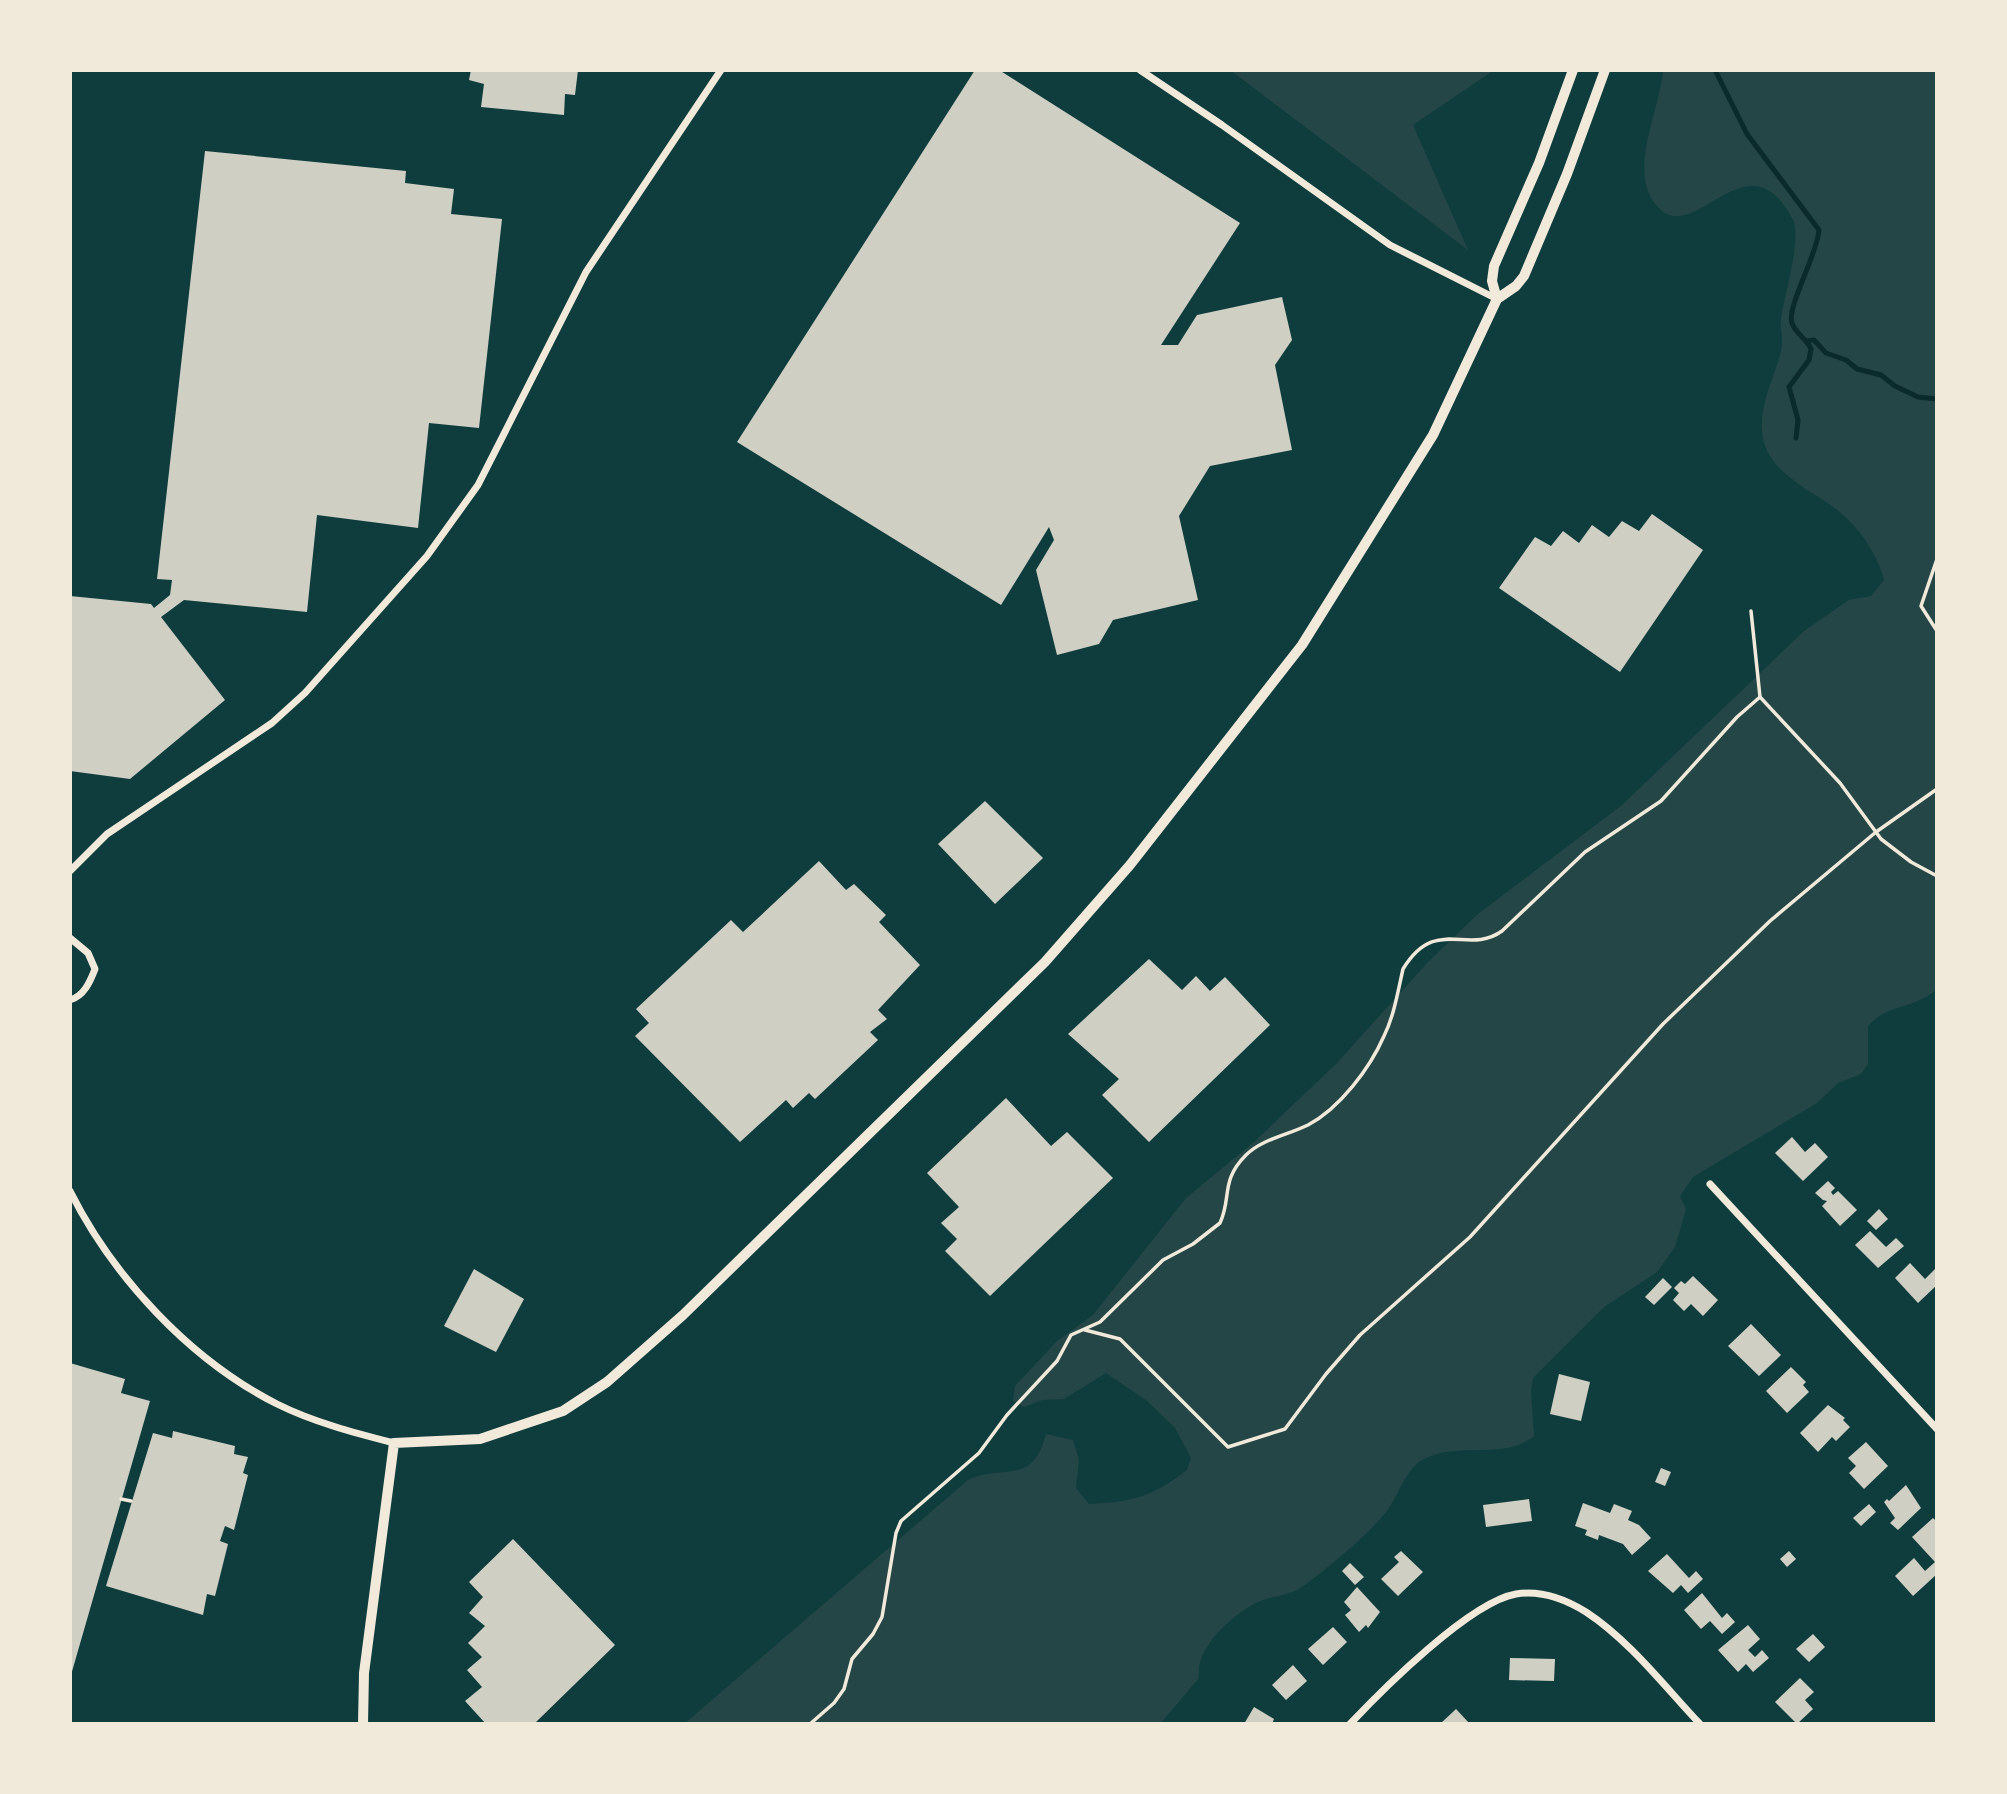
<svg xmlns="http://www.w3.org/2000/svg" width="2007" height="1794" viewBox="0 0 2007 1794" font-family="Overpass,sans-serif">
	<rect width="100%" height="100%" fill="#0f3d3e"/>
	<g fill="#244646">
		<polygon points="1230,70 1494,70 1413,125 1468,250"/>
		<path d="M 1663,70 L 1937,70 L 1937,989 C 1911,1011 1890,1002 1868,1026 L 1868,1064 L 1861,1074 L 1838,1083 L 1817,1103 L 1693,1177 L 1680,1196 L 1686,1209 L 1675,1247 L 1657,1272 L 1604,1307 L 1533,1378 L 1531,1392 L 1534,1436 C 1504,1461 1457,1440 1422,1460 C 1405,1470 1398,1497 1386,1512 C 1368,1535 1326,1570 1302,1587 C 1287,1597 1267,1596 1252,1605 C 1228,1619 1195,1649 1199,1678 L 1160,1724 L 684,1724 L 968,1480 C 1006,1463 1032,1487 1046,1434 L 1073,1440 L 1079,1460 L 1076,1488 L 1089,1504 C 1132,1502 1152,1497 1187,1470 L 1191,1458 L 1175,1428 L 1147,1401 L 1106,1373 L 1064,1399 L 1042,1400 L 1024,1407 L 1013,1401 L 1015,1386 L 1057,1341 L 1093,1315 L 1186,1198 L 1254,1142 L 1336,1064 L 1427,963 L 1478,914 L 1622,805 L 1804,631 L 1849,600 L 1871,596 L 1884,580 C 1878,556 1861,530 1842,514 C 1817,492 1770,476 1763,438 C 1757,407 1774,380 1781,351 C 1784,340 1780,329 1781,319 C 1784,298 1802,237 1793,220 C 1750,135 1698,240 1662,211 C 1623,178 1660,113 1663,70 Z"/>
	</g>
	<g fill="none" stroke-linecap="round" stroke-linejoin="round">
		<g stroke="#0a2a2b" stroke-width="5">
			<path d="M 1715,70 L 1747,134 L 1819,230 C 1818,253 1786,308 1792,323 C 1795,333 1807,339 1811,349 L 1809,360 L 1789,387 L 1798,420 L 1796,438"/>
			<polyline points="1807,341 1814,340 1826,353 1846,360 1857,369 1881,375 1895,386 1918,397 1937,399"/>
		</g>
	</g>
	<g fill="#cfcfc3">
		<polygon points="471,70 578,70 575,95 565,94 564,115 481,107 484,84 469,80"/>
		<polygon points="975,70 999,70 1240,223 1161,345 1178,345 1197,315 1282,297 1292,340 1275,365 1292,450 1210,466 1179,516 1198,600 1113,620 1099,644 1057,655 1036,570 1054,540 1049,527 1001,605 737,442"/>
		<polygon points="205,151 406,171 405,183 454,189 451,214 502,219 479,428 429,423 418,528 317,515 307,612 184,600 161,617 225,700 130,779 70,771 70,596 151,604 154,608 170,595 172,580 157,579"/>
		<polygon points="1652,514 1703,550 1620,672 1499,588 1535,537 1551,546 1563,531 1579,543 1592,525 1609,537 1622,521 1639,531"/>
		<polygon points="985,801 1043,858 995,904 938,844"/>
		<polygon points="819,861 846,890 854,884 886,915 879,922 920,965 878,1010 887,1019 870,1032 878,1040 815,1099 809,1093 793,1108 786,1100 740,1142 635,1036 649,1023 636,1009 731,920 743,932"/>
		<polygon points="1149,959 1182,990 1196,976 1210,991 1225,977 1270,1025 1149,1142 1102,1095 1119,1079 1068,1034"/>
		<polygon points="1006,1098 1051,1146 1067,1132 1113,1178 990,1296 945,1251 957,1239 941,1223 959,1207 927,1173"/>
		<polygon points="1792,1137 1805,1152 1815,1143 1828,1157 1803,1181 1775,1153"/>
		<polygon points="1828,1181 1835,1188 1831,1192 1833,1195 1838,1191 1857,1210 1840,1226 1822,1206 1827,1201 1823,1200 1815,1193"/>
		<polygon points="1879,1209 1888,1219 1876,1230 1867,1221"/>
		<polygon points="1870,1231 1886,1247 1896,1238 1904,1246 1878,1268 1855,1245"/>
		<polygon points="1910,1263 1925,1279 1935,1269 1937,1271 1937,1285 1918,1303 1895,1278"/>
		<polygon points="474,1269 524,1299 496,1352 444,1326"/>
		<polygon points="1693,1276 1718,1300 1703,1316 1691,1304 1684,1311 1673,1300 1679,1293 1674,1288 1681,1281 1685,1284"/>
		<polygon points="1663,1278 1672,1287 1654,1305 1645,1297"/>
		<polygon points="1751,1324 1781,1355 1759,1376 1728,1346"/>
		<polygon points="70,1363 125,1379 121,1393 150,1401 71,1675"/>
		<polygon points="1791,1367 1806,1382 1803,1385 1809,1392 1787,1413 1766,1391"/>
		<polygon points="1559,1374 1590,1382 1581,1421 1550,1414"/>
		<polygon points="1828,1405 1845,1418 1843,1420 1850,1427 1836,1441 1832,1437 1818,1452 1800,1433"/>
		<polygon points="173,1431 235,1446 234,1454 248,1457 243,1473 248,1475 234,1530 225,1526 220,1541 228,1544 215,1596 207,1594 203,1615 106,1586 153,1433 172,1438"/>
		<polygon points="1866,1442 1888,1466 1864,1489 1849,1473 1856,1466 1848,1458"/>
		<polygon points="1661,1468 1671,1472 1665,1486 1655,1482"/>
		<polygon points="1906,1485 1921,1508 1898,1530 1890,1523 1895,1518 1884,1502 1887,1499 1889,1501"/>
		<polygon points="1529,1499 1532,1521 1486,1527 1483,1505"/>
		<polygon points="1583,1503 1610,1513 1614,1504 1632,1511 1628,1520 1639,1525 1651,1538 1632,1555 1623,1544 1599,1535 1598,1540 1585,1535 1587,1530 1575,1526"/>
		<polygon points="1869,1504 1876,1512 1861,1526 1853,1518"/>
		<polygon points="1933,1518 1937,1522 1937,1574 1913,1596 1895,1576 1914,1558 1925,1571 1935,1562 1912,1537"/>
		<polygon points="513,1539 615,1645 534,1724 486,1724 465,1701 482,1687 467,1670 482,1657 468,1643 485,1626 469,1613 483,1597 469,1582"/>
		<polygon points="1401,1551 1423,1572 1398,1596 1381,1579 1399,1562 1394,1557"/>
		<polygon points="1789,1551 1796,1559 1787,1567 1780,1559"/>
		<polygon points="1667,1554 1689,1578 1696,1571 1703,1579 1688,1593 1681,1585 1673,1593 1648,1571"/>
		<polygon points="1350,1563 1364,1577 1355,1585 1342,1571"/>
		<polygon points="1357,1587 1380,1612 1368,1628 1366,1625 1359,1632 1345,1615 1351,1610 1344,1602"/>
		<polygon points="1702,1593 1722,1618 1727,1613 1735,1622 1722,1634 1710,1621 1701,1629 1684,1610"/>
		<polygon points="1748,1625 1760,1639 1748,1650 1755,1657 1762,1650 1769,1658 1753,1672 1746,1664 1738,1672 1718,1650"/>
		<polygon points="1333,1627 1347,1642 1323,1665 1308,1649"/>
		<polygon points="1813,1634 1825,1647 1809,1662 1796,1649"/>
		<polygon points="1510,1658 1555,1659 1554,1681 1509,1680"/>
		<polygon points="1293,1665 1307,1681 1286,1700 1272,1685"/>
		<polygon points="1800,1678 1814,1692 1805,1700 1813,1709 1797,1724 1775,1702"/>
		<polygon points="1254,1707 1274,1719 1272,1724 1244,1724"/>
		<polygon points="1456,1709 1470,1724 1440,1724"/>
	</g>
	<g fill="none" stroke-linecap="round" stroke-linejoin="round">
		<g stroke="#f1e9da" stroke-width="3.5">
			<polyline points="1937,559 1921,606 1937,631"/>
			<polyline points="1760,697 1840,783 1881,839 1911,862 1937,876"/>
			<polyline points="1085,1330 1120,1339 1228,1447 1285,1429 1326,1374 1360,1335 1470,1237 1663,1024 1770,921 1876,832 1937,789"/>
			<polyline points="121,1499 131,1501"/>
			<path d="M 810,1724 L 834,1703 L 844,1689 L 852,1659 L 873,1634 L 882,1617 L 896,1533 L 901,1521 L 979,1453 L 1007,1415 L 1057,1361 L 1071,1335 L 1100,1322 L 1163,1260 L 1193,1244 L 1220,1223 C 1232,1197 1220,1181 1246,1155 C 1262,1139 1288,1135 1308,1125 C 1340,1108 1370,1068 1384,1036 C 1394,1016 1398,991 1403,969 C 1436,915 1467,956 1502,931 L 1585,852 L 1661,801 L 1737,717 L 1760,697 L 1751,611"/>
		</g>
		<g stroke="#f1e9da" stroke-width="7">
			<polyline points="1140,70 1222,125 1390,245 1497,299"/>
			<polyline points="70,871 107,834 272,723 305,693 427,556 478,485 586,272 721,70"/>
			<path d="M 70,938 L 88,953 L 95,969 C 90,982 84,996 70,1000"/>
			<polyline points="1710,1184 1937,1429"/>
			<path d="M 70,1191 C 113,1277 190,1360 277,1404 C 313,1422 355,1433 394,1443"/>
			<path d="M 1350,1724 C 1383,1689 1470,1602 1516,1594 C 1541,1590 1565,1599 1586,1612 C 1629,1640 1665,1687 1700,1724"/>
		</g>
		<g stroke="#f1e9da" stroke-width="10">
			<polyline points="1497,299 1492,281 1494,266 1539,163 1573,70"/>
			<polyline points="363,1724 364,1673 394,1443 480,1439 563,1411 607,1382 683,1315 1045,962 1130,865 1302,645 1433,435 1497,299 1516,286 1524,276 1567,174 1605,70"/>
		</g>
	</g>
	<rect width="2007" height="1794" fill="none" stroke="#f1e9da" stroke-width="144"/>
</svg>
